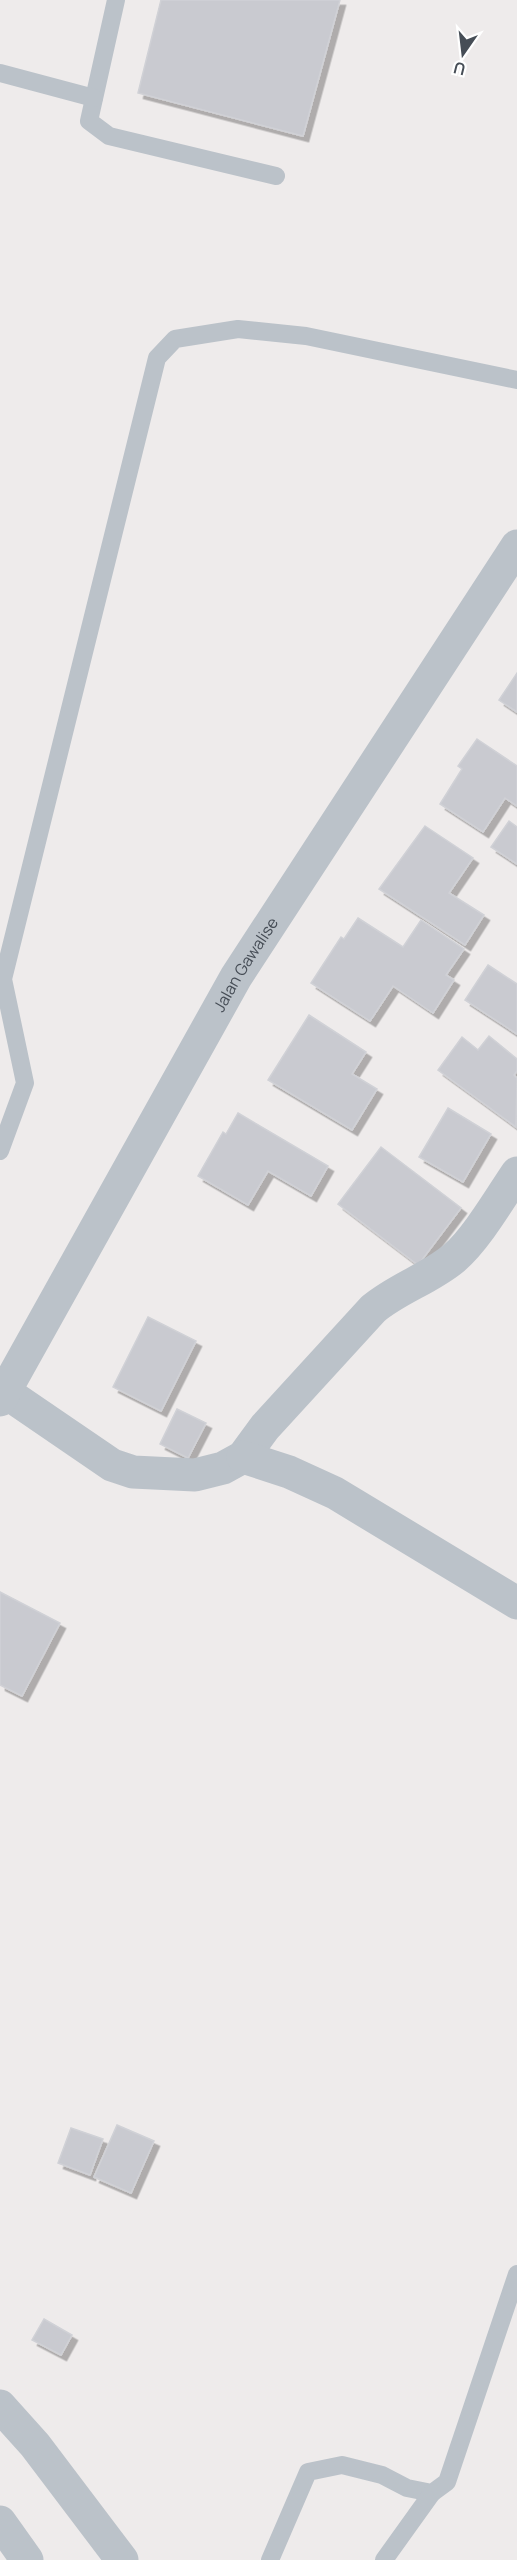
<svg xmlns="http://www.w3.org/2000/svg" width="517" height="2560" viewBox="0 0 517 2560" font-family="Manrope,sans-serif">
	<defs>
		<filter id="shadow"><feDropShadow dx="5.5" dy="5.5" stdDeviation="0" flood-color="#0004"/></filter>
	</defs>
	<rect width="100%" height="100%" fill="#eeebeb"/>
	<g fill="#c9cad0" stroke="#d0d1d6" stroke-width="1.5" filter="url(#shadow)">
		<polygon points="161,0 340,0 303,136 138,93"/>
		<polygon points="517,673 517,712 499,700"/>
		<polygon points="477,739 517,766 517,806 505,798 483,832 440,804 462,769 458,766"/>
		<polygon points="509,821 517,827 517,864 491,847"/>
		<polygon points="425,826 473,858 449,893 484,915 465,945 379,889"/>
		<polygon points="358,918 403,947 421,920 464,949 446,975 454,980 433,1013 393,986 370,1021 311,983 341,937 344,939"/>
		<polygon points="488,965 517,984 517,1034 465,1000"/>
		<polygon points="309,1015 366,1052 352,1074 377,1089 352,1130 268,1080"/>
		<polygon points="489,1036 517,1059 517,1071 514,1075 517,1078 516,1127 438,1070 462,1037 478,1050"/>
		<polygon points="448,1108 491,1134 463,1182 419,1157"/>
		<polygon points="238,1113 328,1166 311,1196 268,1171 248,1205 198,1176 223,1132 226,1134"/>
		<polygon points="381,1147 461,1208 418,1265 338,1204"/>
		<polygon points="148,1317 196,1341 161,1411 113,1387"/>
		<polygon points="177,1409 206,1423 188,1458 160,1444"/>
		<polygon points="0,1592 60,1623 22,1696 0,1685"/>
		<polygon points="117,2125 154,2141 131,2193 94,2177"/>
		<polygon points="71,2128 103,2139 90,2175 58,2163"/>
		<polygon points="44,2319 72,2335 61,2355 32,2340"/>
	</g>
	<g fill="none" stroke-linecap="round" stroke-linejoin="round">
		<g stroke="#bbc2c9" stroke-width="18">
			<polyline points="116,0 89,121 109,136 276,176"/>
			<polyline points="0,73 94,98"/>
			<polyline points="0,1151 25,1083 3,979 157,358 175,339 238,329 306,336 517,380"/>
			<polyline points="270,2560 308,2472 342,2465 382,2475 407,2488 432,2493 447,2482 517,2274"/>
			<polyline points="384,2560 432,2493"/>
		</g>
		<g stroke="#bbc2c9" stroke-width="33">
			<path d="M 5,1392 L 112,1465 L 133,1472 L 195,1475 L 223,1468 L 243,1457 L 265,1427 L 373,1309 C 398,1288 429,1279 454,1258 C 477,1238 500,1198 517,1173"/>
			<path id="s1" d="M 0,1400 L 236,977 L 517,546"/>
			<polyline points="243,1457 289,1472 335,1493 517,1603"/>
			<polyline points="0,2406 35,2445 122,2560"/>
			<polyline points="0,2522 27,2560"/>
		</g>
	</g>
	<g text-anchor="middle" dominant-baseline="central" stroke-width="4.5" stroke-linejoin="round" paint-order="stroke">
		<g font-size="16" fill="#464d56" stroke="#fff">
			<text stroke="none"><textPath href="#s1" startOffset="500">Jalan Gawalise</textPath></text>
		</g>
	</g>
	<g transform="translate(463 54) rotate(194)" stroke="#ffffff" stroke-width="4.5" paint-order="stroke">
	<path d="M0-4.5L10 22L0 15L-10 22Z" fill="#464d56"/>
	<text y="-9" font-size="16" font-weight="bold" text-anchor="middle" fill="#464d56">U</text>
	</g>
</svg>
